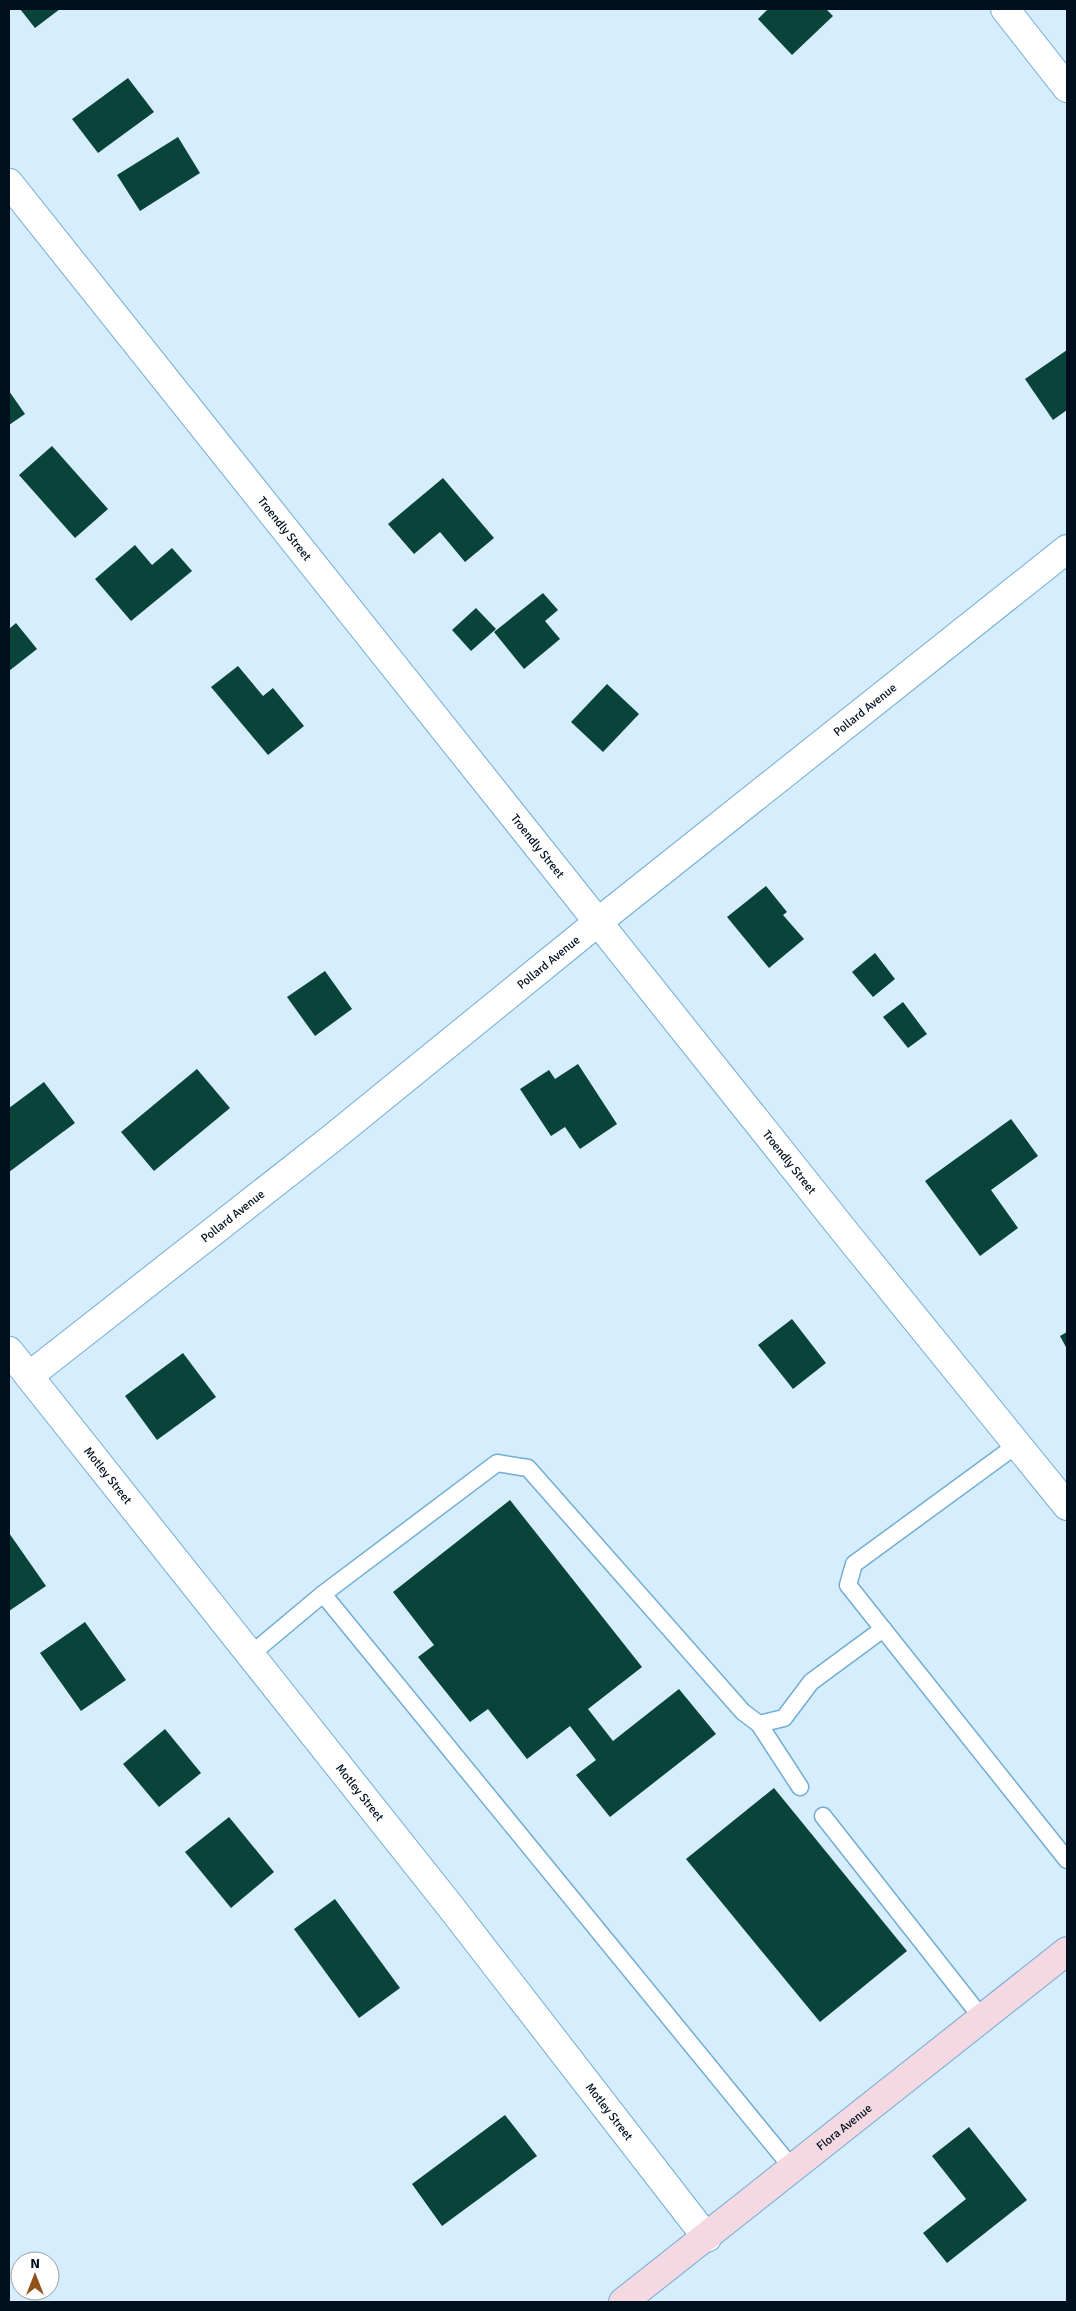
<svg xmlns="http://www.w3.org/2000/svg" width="1076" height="2311" viewBox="0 0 1076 2311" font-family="Signika,sans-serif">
	<rect width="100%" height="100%" fill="#d5edfd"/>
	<g fill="#09443a">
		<polygon points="20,9 60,9 35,28"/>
		<polygon points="768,9 826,9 833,16 792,55 758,19"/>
		<polygon points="128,78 154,112 98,153 72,119"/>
		<polygon points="178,137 200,173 140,211 117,175"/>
		<polygon points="1067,350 1067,410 1053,420 1025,379"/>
		<polygon points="9,391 25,414 9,425"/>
		<polygon points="52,446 108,509 75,538 19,475"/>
		<polygon points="443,478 494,538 465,562 440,532 414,554 388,524"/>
		<polygon points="135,545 152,565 172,548 192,571 131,621 95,579"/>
		<polygon points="543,593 558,610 545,621 560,639 524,669 494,632"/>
		<polygon points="476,608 496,629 471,651 452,630"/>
		<polygon points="16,623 37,649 9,671 9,629"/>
		<polygon points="238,666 263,696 273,688 304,726 268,755 211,687"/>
		<polygon points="607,684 639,714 603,752 571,722"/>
		<polygon points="766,886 787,912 783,915 804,939 769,968 727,917"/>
		<polygon points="875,953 895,979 873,997 852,972"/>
		<polygon points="325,971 352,1009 315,1036 287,997"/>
		<polygon points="903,1002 927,1034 908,1048 883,1017"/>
		<polygon points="578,1064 617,1124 580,1149 565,1127 551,1136 520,1089 549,1070 555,1079"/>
		<polygon points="197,1069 230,1108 154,1171 121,1132"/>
		<polygon points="44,1082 75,1123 9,1172 9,1108"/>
		<polygon points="1011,1119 1038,1156 991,1190 1018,1228 980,1256 925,1181"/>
		<polygon points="792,1319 826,1363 793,1389 758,1345"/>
		<polygon points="1067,1332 1067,1349 1060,1336"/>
		<polygon points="183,1353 216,1397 157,1440 125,1396"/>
		<polygon points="510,1500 642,1667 588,1709 613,1741 679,1689 716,1734 610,1817 576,1775 596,1760 570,1726 527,1759 488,1709 470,1722 418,1657 434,1645 393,1592"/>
		<polygon points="9,1533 46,1586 9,1611"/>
		<polygon points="85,1622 126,1680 81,1711 40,1653"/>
		<polygon points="165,1729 201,1773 159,1807 123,1764"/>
		<polygon points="774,1788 907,1951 820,2022 686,1859"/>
		<polygon points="229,1817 274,1872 231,1908 185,1852"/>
		<polygon points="335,1899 400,1988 359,2018 294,1929"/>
		<polygon points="505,2115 537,2156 442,2226 412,2184"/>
		<polygon points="969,2127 1027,2200 947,2263 923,2233 966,2199 932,2156"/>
	</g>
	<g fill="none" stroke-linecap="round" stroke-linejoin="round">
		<defs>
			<g id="lane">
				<polyline points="323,1594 497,1463 528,1468 743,1712 759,1724 784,1718 811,1682 883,1629 848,1585 854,1564 1018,1444"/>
				<polyline points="883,1629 1067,1860"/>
				<polyline points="250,1655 323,1594 793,2169"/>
				<polyline points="759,1724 800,1787"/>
				<polyline points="823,1816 982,2018"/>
			</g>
			<g id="street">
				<polyline points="1005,9 1067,88"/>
				<path id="s1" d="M 9,183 L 849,1237 L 1067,1506"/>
				<path id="s2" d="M 9,1351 L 450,1906 L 707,2238"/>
				<path id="s3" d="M 29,1376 L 331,1139 L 598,922 L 1067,549"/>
			</g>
			<g id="secondary">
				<path id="s4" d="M 623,2302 L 1067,1951"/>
			</g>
		</defs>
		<use href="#lane" stroke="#72add3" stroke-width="19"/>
		<use href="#street" stroke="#72add3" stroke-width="30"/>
		<use href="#secondary" stroke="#72add3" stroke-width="30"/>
		<use href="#lane" stroke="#fff" stroke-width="16"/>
		<use href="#street" stroke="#fff" stroke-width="28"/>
		<use href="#secondary" stroke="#f4d8e2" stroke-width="28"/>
	</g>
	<g text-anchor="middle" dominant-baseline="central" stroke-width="5" stroke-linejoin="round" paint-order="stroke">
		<g font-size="12" fill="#000f1d" stroke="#fff">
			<text stroke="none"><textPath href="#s1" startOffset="442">Troendly Street</textPath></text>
			<text stroke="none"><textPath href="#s3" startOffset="1069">Pollard Avenue</textPath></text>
			<text stroke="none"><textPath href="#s1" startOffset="848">Troendly Street</textPath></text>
			<text stroke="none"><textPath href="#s3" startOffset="664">Pollard Avenue</textPath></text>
			<text stroke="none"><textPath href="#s1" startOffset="1252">Troendly Street</textPath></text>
			<text stroke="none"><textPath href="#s3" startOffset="259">Pollard Avenue</textPath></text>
			<text stroke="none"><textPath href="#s2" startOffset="159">Motley Street</textPath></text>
			<text stroke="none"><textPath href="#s2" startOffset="564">Motley Street</textPath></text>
			<text stroke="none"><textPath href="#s2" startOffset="969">Motley Street</textPath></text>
			<text stroke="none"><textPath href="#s4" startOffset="282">Flora Avenue</textPath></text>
		</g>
	</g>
	<rect width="1076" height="2311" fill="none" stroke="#000f1d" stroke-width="20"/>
	<g transform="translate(35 2276)"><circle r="24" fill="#ffffff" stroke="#999fa5"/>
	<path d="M0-4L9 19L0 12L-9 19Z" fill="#915219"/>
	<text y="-8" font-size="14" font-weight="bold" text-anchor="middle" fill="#000f1d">N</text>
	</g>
</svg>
